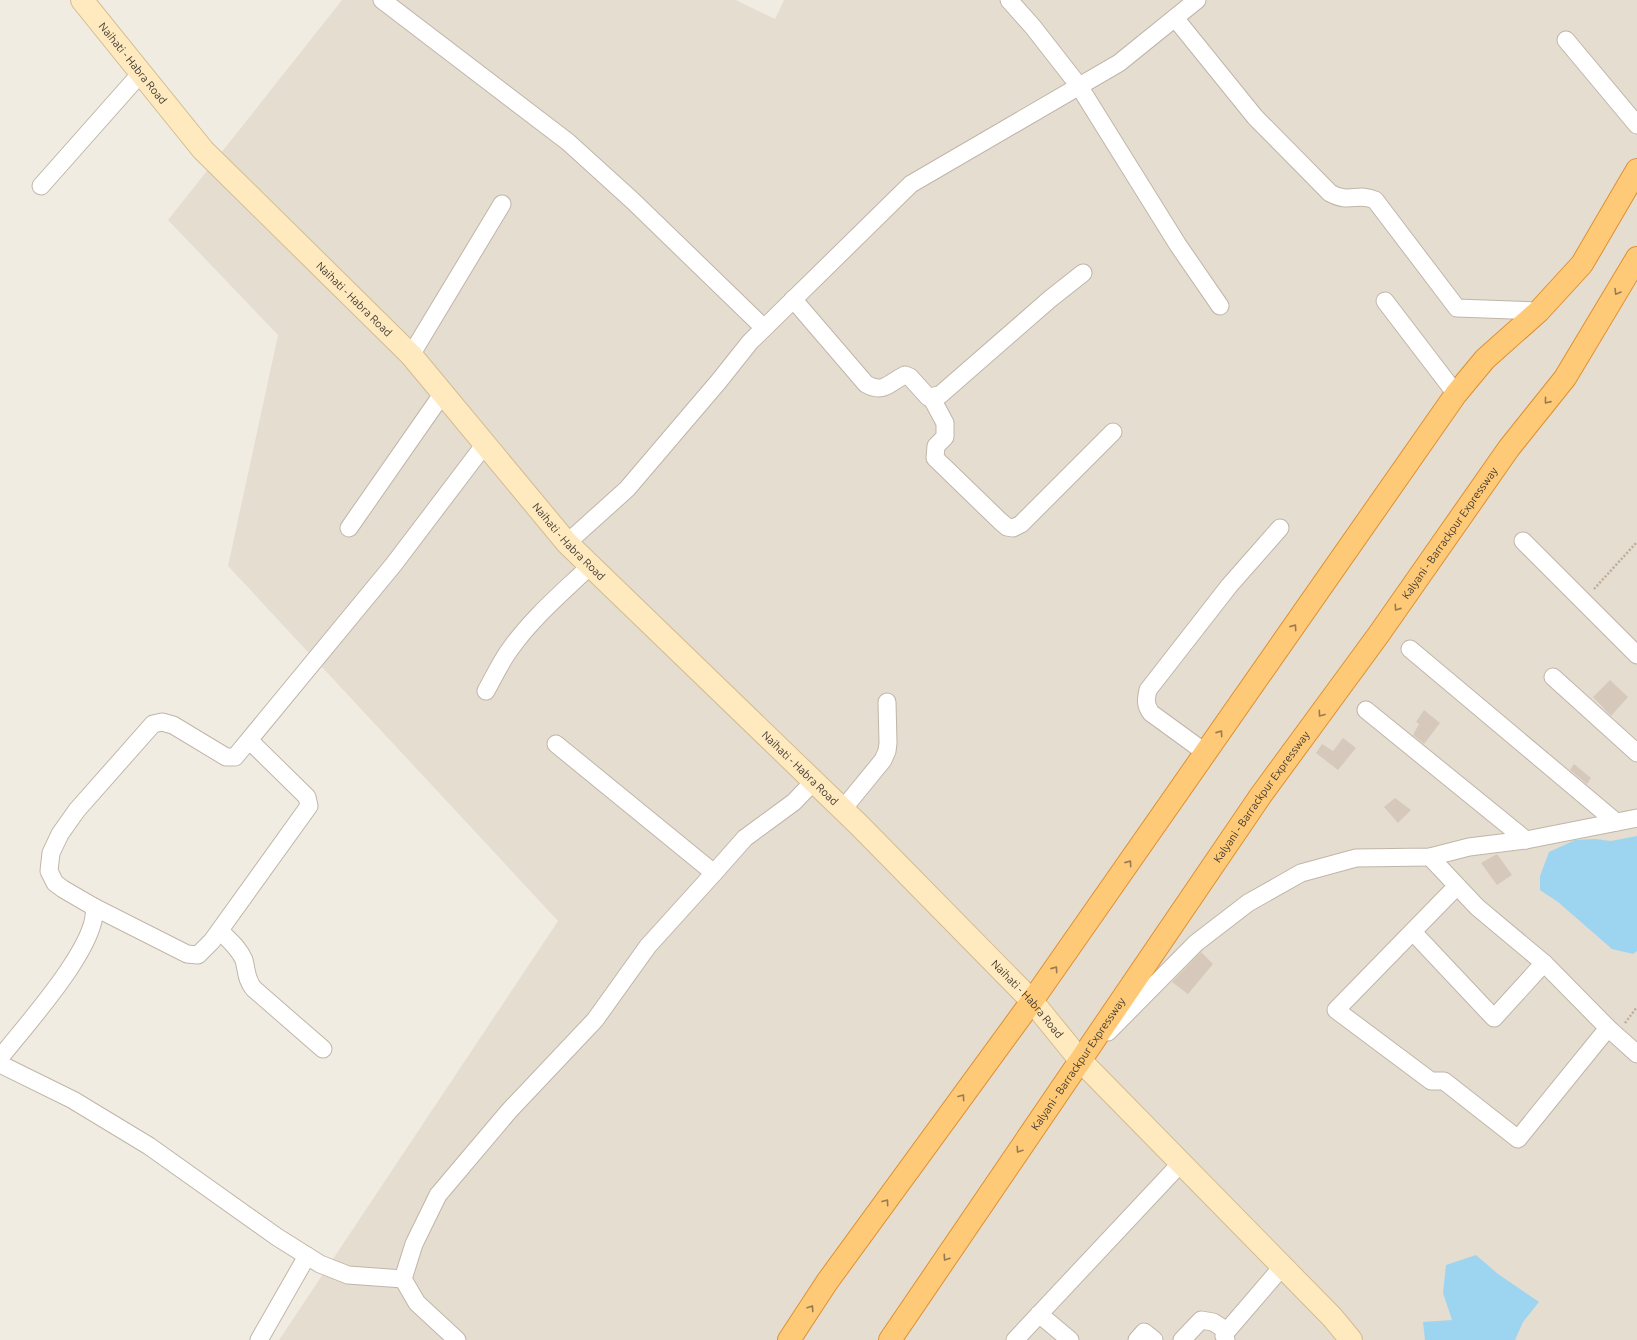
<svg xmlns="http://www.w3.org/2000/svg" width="1637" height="1340" viewBox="0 0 1637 1340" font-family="Ubuntu,sans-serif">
	<rect width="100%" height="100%" fill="#f1ece2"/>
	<polygon fill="#e5ddd0" points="342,0 736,0 775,19 784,0 1637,0 1637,1340 279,1340 558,921 228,566 278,335 168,220"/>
	<g fill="#9dd5f0">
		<polygon points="1637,836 1637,951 1633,954 1612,949 1558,902 1540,890 1540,876 1549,852 1575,840 1595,839 1611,841"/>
		<polygon points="1476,1255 1498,1274 1539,1302 1523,1322 1515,1340 1425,1340 1423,1322 1452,1320 1443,1293 1446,1265"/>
	</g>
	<g fill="#d6c9bb">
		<polygon points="1610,680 1628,697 1611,716 1593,697"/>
		<polygon points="1424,710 1440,723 1424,744 1413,735 1419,724 1416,722"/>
		<polygon points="1343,738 1356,748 1338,770 1316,753 1322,744 1333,751"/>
		<polygon points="1574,764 1591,778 1587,784 1570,770"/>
		<polygon points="1395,798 1411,810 1398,823 1384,807"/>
		<polygon points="1497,854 1512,875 1497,885 1481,863"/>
		<polygon points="1201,952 1213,964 1188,994 1172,982"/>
	</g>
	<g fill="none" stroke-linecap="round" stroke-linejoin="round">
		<defs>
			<g id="minor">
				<polyline points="382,0 568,142 633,201 764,328"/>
				<polyline points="1009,0 1033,27 1079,86 1178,245 1220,306"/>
				<path d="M 1175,18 L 1255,117 L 1330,193 C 1349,204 1358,192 1375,200 L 1457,308 L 1539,311"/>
				<polyline points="1566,40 1637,125"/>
				<polyline points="41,186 141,73"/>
				<path d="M 793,299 L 866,384 C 884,394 888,383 905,375 L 910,377 L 928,397 L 940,395 L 1050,299 L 1083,273"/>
				<polyline points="1385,301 1456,394"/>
				<polyline points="411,355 502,204"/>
				<polyline points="931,397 945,423 945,437 936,446 935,458 1000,521 1007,527 1013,528 1021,524 1113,432"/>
				<polyline points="349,528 443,393"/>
				<polyline points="1523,541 1637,655"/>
				<polyline points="567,543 627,489 719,381 750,342 911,184 1119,63 1197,0"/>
				<polyline points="1410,649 1616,822"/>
				<polyline points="1553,677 1637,753"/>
				<path d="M 486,691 C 494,677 501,661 511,648 C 533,617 563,592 590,566"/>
				<polyline points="1366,710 1526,840"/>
				<polyline points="556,744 714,873"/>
				<path d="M 1206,753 L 1151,713 C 1145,705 1146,699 1148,690 L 1229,586 L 1280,528"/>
				<polyline points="843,809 883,760 887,751 888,743 887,702"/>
				<polyline points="1430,857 1477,907 1544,963 1608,1028 1637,1054"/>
				<polyline points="1457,886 1336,1010 1431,1081 1444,1081 1518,1139 1608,1028"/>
				<polyline points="94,907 187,954 198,955 212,941 309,806 307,797 250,741"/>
				<path d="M 220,931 C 229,940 239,948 244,960 C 247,971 246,980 254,989 L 323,1049"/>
				<polyline points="1413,932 1494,1018 1544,963"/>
				<polyline points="1108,1032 1196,943 1248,903 1301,873 1356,858 1430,857 1469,847 1526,840 1637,818"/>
				<path d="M 0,1058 C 24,1027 100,944 94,907 L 63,889 L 55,883 L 49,871 L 51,853 L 60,834 L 77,810 L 153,724 L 162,722 L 173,725 L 226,757 L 235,757 L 394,564 L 485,444"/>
				<polyline points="0,1064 73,1100 149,1146 277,1237 320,1264 348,1275 403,1279"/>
				<polyline points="1039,1314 1070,1340"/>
				<polyline points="259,1340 307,1256"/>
				<polyline points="457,1340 417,1303 403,1279 414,1244 438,1195 509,1111 595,1020 648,946 714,873 745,838 794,802 814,781"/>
				<polyline points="1015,1340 1181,1163"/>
				<polyline points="1137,1340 1144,1332 1154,1340"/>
				<polyline points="1182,1340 1201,1320 1213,1322 1227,1331"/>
				<polyline points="1226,1340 1224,1336 1227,1331 1282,1267"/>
			</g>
			<g id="secondary">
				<path id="s1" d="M 82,0 L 203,150 L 411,355 L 567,543 L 859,825 L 1032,1001 L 1080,1060 L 1332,1317 L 1351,1340"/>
			</g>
			<g id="trunk">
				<polyline points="789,1340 827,1282 1032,1001 1456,394 1485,359 1539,311 1582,264 1637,170"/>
				<path id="s2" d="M 890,1340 L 1261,795 L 1379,634 L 1509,448 L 1565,378 L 1637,258"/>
			</g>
		</defs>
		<use href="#minor" stroke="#c0b5a8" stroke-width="19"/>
		<use href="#secondary" stroke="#d2bc91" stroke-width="24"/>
		<use href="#trunk" stroke="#de9030" stroke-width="24"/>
		<g stroke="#bfad96" stroke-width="2.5" stroke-dasharray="2 2" stroke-linecap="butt">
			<polyline points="1594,589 1637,542"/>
			<polyline points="1625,1023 1637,1007"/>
		</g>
		<use href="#minor" stroke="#fff" stroke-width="17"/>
		<use href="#secondary" stroke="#ffeabf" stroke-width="22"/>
		<use href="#trunk" stroke="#ffca77" stroke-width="22"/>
	</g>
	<defs><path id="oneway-chevron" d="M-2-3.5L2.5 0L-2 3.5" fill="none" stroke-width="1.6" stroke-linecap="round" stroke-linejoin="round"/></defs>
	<g stroke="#987b52">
		<use href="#oneway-chevron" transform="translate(1617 292) rotate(121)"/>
		<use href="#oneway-chevron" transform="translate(1547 401) rotate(129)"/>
		<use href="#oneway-chevron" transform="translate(1397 608) rotate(125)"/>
		<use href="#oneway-chevron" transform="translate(1294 627) rotate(-55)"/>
		<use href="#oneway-chevron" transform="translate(1321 714) rotate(126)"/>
		<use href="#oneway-chevron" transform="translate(1220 733) rotate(-55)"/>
		<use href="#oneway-chevron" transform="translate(1129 863) rotate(-55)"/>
		<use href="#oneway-chevron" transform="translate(1055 969) rotate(-55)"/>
		<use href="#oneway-chevron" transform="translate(962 1097) rotate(-54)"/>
		<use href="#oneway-chevron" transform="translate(1019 1150) rotate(124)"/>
		<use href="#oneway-chevron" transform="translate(886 1202) rotate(-54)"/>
		<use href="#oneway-chevron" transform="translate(946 1258) rotate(124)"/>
		<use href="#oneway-chevron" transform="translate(811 1308) rotate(-56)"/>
	</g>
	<g text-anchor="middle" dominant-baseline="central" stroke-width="4" stroke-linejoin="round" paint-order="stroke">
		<g font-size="11" fill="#433b33" stroke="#fff">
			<text stroke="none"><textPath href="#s1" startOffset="81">Naihati - Habra Road</textPath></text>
			<text stroke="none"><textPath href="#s1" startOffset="405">Naihati - Habra Road</textPath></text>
			<text stroke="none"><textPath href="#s2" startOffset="982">Kalyani - Barrackpur Expressway</textPath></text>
			<text stroke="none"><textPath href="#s1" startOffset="729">Naihati - Habra Road</textPath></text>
			<text stroke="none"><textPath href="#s1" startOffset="1053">Naihati - Habra Road</textPath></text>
			<text stroke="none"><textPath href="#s2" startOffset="658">Kalyani - Barrackpur Expressway</textPath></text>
			<text stroke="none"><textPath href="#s1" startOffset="1377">Naihati - Habra Road</textPath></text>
			<text stroke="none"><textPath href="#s2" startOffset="334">Kalyani - Barrackpur Expressway</textPath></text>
		</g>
	</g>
</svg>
